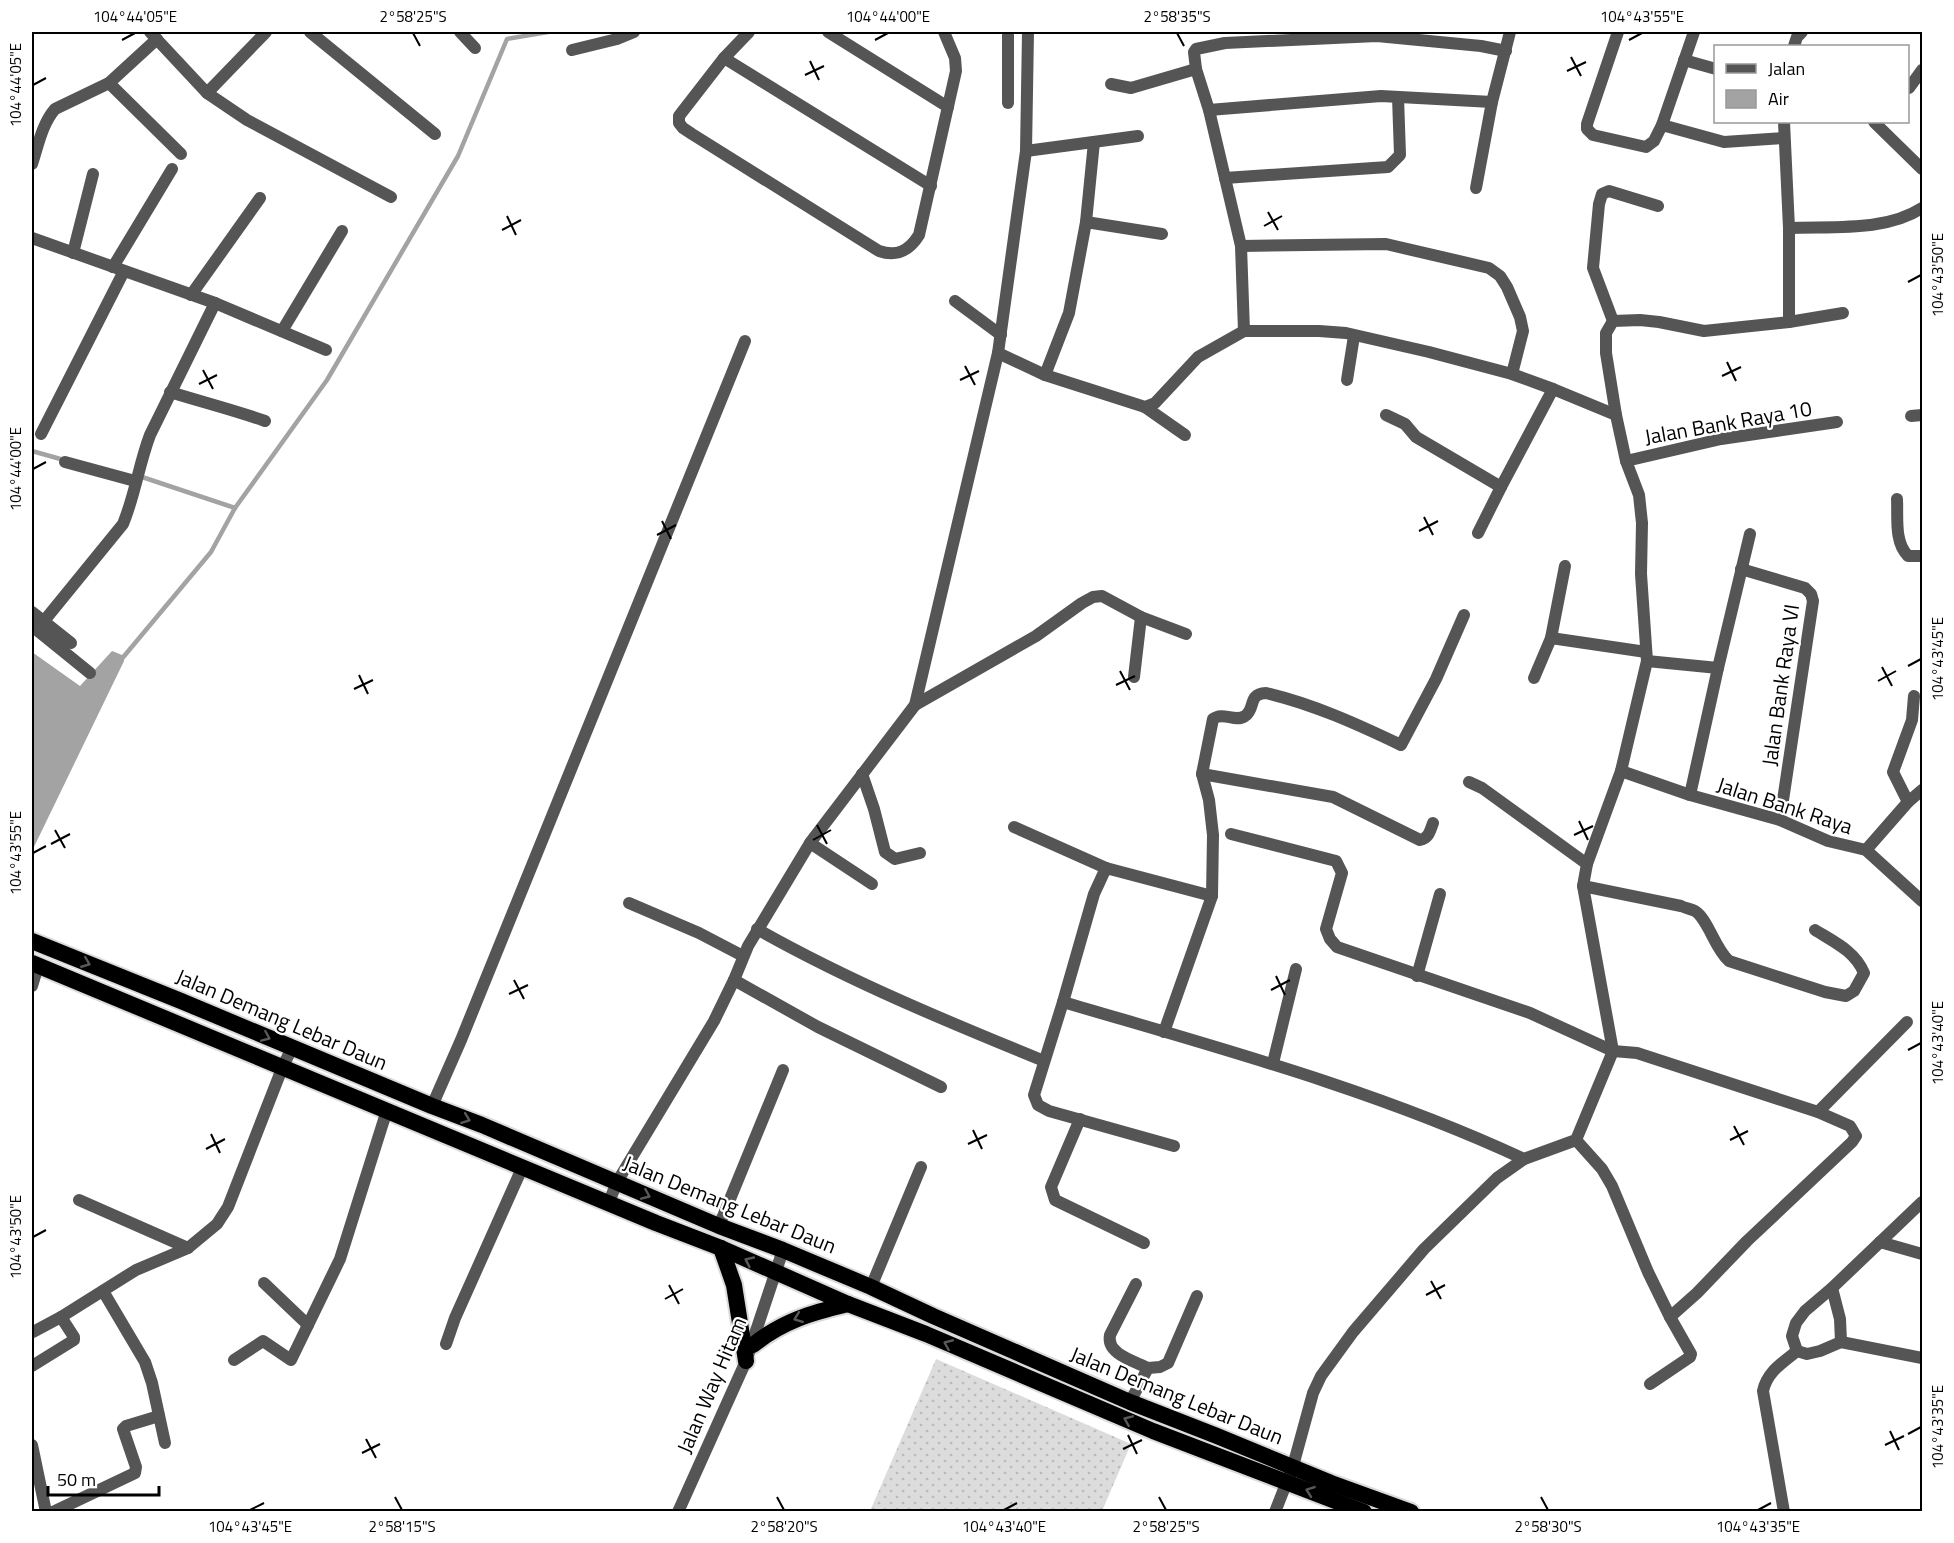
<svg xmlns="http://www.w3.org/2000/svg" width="1954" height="1543" viewBox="0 0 1954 1543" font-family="'Titillium Web',sans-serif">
	<defs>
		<pattern id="grass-dots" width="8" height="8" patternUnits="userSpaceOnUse" patternTransform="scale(1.5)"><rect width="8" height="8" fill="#dcdcdc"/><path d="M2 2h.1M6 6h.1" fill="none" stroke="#bbb" stroke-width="1.8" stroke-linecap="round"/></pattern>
	</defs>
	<rect width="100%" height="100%" fill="#fff"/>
	<polygon fill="url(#grass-dots)" points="936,1359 1131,1444 1102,1511 870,1511"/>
	<polygon fill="#a3a3a3" points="112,651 122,655 124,661 32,851 32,652 80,686"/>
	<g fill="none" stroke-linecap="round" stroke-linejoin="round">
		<g stroke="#a3a3a3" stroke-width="4.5">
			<polyline points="32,451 64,460"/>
			<polyline points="139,476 235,508"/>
			<polyline points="120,661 211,552 235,508 327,380 458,156 507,39 548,32"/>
		</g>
		<defs>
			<g id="trunk">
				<polyline points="32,941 181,1001 432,1106 482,1125 719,1226 783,1250 871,1287 933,1316 1130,1402 1217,1436 1331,1483 1411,1512"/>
				<polyline points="32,963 656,1223 721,1248 848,1304 926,1334 1153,1431 1364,1512"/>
				<polyline points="721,1248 734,1285 746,1361"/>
				<path d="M 753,1345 C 783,1321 811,1313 848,1304"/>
			</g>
		</defs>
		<use href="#trunk" stroke="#dbdbdb" stroke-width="20"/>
		<g stroke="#555" stroke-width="12">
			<polyline points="150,32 207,93 247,120 391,197"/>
			<polyline points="310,32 435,134"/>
			<polyline points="460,32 475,48"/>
			<path d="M 749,32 L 724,58 L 679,116 L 679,123 L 683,128 L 692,134 L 879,251 C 897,257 909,251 919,235 L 956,71 L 955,58 L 944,32"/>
			<polyline points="828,32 948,107"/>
			<polyline points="1618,32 1587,124 1587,129 1593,135 1646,147 1654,141 1662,125 1694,32"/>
			<polyline points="1794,46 1797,37 1802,32"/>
			<polyline points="572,50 617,39 634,32"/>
			<polyline points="724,58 931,186"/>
			<polyline points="1684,60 1716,69"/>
			<polyline points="109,83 181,154"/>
			<polyline points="1111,84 1131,88 1196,69"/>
			<polyline points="1909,88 1922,70"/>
			<polyline points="207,93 266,32"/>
			<polyline points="1008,103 1008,32"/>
			<polyline points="1209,110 1381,96 1492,102"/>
			<polyline points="1874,122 1922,169"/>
			<polyline points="1662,125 1724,142 1784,138"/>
			<polyline points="1026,151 1138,136"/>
			<path d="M 32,164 C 38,146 42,124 55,109 L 109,83 L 157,39"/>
			<polyline points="1225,178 1388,167 1400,155 1398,97"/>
			<polyline points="1476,188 1492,102 1510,32"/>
			<polyline points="1086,222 1162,234"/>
			<path d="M 1789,228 C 1832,226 1885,232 1922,208"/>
			<polyline points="32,238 215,303 326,350"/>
			<polyline points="1241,246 1386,244 1489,268 1500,276 1507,287 1520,317 1523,331 1512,374"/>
			<polyline points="73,253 93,174"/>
			<polyline points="113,267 172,169"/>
			<polyline points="191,295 260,198"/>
			<polyline points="955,301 1001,335"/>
			<polyline points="1613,321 1593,268 1599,204 1602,194 1609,191 1658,206"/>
			<polyline points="1789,322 1843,313"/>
			<polyline points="282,331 342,231"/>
			<polyline points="1244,331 1241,246 1209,110 1196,69 1194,52 1196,49 1225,43 1377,36 1481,46 1506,51"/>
			<polyline points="998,353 1045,375 1145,407 1155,403 1198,357 1244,331 1319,331 1346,333 1429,352 1512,374 1553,389 1616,415"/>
			<polyline points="1045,375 1069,313 1086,222 1094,142"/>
			<polyline points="1347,380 1354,336"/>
			<path d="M 170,392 C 202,402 234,410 265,421"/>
			<polyline points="1145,407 1185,435"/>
			<polyline points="1386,415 1405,424 1416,437 1501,487 1553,389"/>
			<polyline points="1911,416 1922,415"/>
			<polyline points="41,434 124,271"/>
			<polyline points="1626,461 1721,439 1837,422"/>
			<polyline points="65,462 135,481"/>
			<path d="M 1897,499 C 1898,517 1894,542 1908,556 L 1922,556"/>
			<polyline points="1478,533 1501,487"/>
			<polyline points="1565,566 1551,638 1646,652"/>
			<polyline points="1741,569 1805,588 1811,594 1813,601 1780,820"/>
			<polyline points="32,612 71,643"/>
			<path d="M 44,621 L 123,524 C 135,495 139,464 150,435 L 215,303"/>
			<polyline points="32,626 90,673"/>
			<polyline points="1647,661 1718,668"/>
			<polyline points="1134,677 1141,617"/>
			<polyline points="1534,678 1551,638"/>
			<polyline points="915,705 1036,636 1082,603 1093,597 1102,596 1141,617 1186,634"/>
			<polyline points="1621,771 1690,795 1780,820 1828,841 1866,850 1922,901"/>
			<polyline points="862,774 874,809 885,852 895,859 920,853"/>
			<path d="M 1202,774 L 1333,797 L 1420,840 C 1429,838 1430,831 1433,823"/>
			<polyline points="1469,782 1482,788 1587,864"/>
			<polyline points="1690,795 1718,668 1750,534"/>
			<polyline points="1908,802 1893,772 1912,720 1914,696"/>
			<polyline points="1014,827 1106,868"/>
			<polyline points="1231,834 1336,861 1342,873 1326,929 1330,939 1337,947 1530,1013 1613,1051 1637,1053 1818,1112 1850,1126 1856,1136 1852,1142 1747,1241 1697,1293 1670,1317"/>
			<polyline points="810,843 872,884"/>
			<polyline points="1866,850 1908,802 1922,790"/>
			<path d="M 1583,886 L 1681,906 C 1685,908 1691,909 1695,911 C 1708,919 1715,949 1729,961 L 1825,992 L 1846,996 L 1854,991 L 1864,973 C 1855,951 1834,942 1815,930"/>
			<polyline points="629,903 699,933 743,956"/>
			<path d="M 757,929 C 849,981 946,1021 1044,1061"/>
			<polyline points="1417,976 1440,894"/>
			<polyline points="734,980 818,1027 941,1087"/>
			<polyline points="32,986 38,966"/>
			<path d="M 1063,1002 C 1219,1048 1376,1090 1524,1159"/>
			<path d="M 1164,1032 L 1212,896 L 1213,835 L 1209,800 L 1202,774 L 1213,719 C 1223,711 1235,723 1245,716 C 1256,709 1247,694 1266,693 C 1313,704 1357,724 1401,745 L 1436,679 L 1464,615"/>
			<polyline points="1273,1063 1296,969"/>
			<polyline points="432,1106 461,1040 745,341"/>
			<polyline points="1818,1112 1907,1022"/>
			<polyline points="1080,1119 1051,1187 1055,1200 1144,1243"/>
			<polyline points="1576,1140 1602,1169 1612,1186 1648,1272 1670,1317 1691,1354 1690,1357 1650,1384"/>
			<polyline points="1174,1146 1049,1111 1038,1105 1034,1095 1063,1002 1094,894 1106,868 1212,896"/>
			<polyline points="79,1200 188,1248"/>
			<polyline points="609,1202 617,1182 714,1021 734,980 748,946 810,843 915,705 998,353 1026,151 1028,32"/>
			<polyline points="719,1226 783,1070"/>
			<polyline points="1880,1242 1922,1254"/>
			<polyline points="264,1283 308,1325"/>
			<path d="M 1136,1284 L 1110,1335 C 1106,1354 1134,1361 1148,1368"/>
			<polyline points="871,1287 921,1167"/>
			<polyline points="1832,1288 1840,1319 1841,1342"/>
			<polyline points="103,1291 145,1362 152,1383 165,1443"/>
			<polyline points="33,1332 61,1317 136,1270 188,1248 217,1224 228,1207 283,1066 292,1048"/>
			<polyline points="446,1344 455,1318 523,1166"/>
			<polyline points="1797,1351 1807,1354 1820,1351 1841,1342 1922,1358"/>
			<polyline points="234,1360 263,1341 291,1360 340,1259 387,1110"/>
			<polyline points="32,1366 74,1340 74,1337 61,1317"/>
			<polyline points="1130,1402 1148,1368 1160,1367 1168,1363 1197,1296"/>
			<polyline points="32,1445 46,1512"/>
			<polyline points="53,1512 135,1473 136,1467 123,1429 126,1426 159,1416"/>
			<polyline points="1275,1512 1293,1466 1313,1393 1321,1376 1353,1332 1424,1249 1497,1178 1524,1159 1576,1140 1613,1051 1583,886 1587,864 1621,771 1647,661 1641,574 1642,523 1639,495 1626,461 1616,415 1606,353 1606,333 1613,321 1640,320 1659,322 1704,331 1789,322 1789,228 1784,122"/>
			<path d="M 1784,1512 L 1763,1391 C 1767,1372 1782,1363 1797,1351 L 1792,1336 L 1796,1323 L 1805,1311 L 1832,1288 L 1922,1202"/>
		</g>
		<polyline stroke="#555" stroke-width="12" points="678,1512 746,1361 783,1250"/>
		<use href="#trunk" stroke="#000" stroke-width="16"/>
	</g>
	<defs><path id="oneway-chevron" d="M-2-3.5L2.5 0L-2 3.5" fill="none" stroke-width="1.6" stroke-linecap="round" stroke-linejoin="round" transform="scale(1.5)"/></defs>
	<g stroke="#595959">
		<use href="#oneway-chevron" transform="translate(86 963) rotate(22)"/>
		<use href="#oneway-chevron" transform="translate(266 1037) rotate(23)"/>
		<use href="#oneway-chevron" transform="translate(466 1119) rotate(21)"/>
		<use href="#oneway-chevron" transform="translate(646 1195) rotate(23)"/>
		<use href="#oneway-chevron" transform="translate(749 1261) rotate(-155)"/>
		<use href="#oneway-chevron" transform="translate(798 1318) rotate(159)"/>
		<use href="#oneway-chevron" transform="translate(948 1344) rotate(-157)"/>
		<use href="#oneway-chevron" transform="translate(1128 1420) rotate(-157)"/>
		<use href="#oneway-chevron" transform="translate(1310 1491) rotate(-160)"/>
	</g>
	<path fill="none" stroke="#000" stroke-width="2" d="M 413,33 L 420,46M 1177,33 L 1184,46M 122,40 L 135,33M 875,40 L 888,33M 1629,40 L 1642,33M 1571,57 L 1581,76M 810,61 L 819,80M 1567,71 L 1586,62M 805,75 L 824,66M 33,85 L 46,78M 1268,212 L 1278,230M 507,216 L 516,235M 1264,226 L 1282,216M 502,230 L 521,220M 1908,282 L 1921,275M 1727,362 L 1736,381M 965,366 L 975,385M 203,370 L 213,389M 1722,376 L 1741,367M 960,380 L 979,371M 199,384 L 217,375M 33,469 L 46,462M 1424,517 L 1433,535M 662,521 L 671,539M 1419,531 L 1438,521M 657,535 L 676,525M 1908,666 L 1921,659M 1882,667 L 1892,686M 1120,671 L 1130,690M 359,675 L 368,694M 1878,681 L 1896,671M 1116,685 L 1135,676M 354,689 L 373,680M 1579,821 L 1588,840M 817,825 L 827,844M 55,830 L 65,848M 1574,835 L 1593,826M 813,840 L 831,830M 51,844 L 70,834M 33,853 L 46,846M 1276,976 L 1285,995M 514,980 L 524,999M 1271,990 L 1290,980M 509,994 L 528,985M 1908,1050 L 1921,1043M 1734,1126 L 1744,1145M 973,1130 L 982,1149M 211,1134 L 220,1153M 1730,1140 L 1748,1131M 968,1144 L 987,1135M 206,1149 L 225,1139M 33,1237 L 46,1230M 1431,1281 L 1441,1299M 669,1285 L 679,1304M 1426,1295 L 1445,1285M 665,1299 L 683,1289M 1890,1431 L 1899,1450M 1908,1434 L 1921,1427M 1128,1435 L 1137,1454M 366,1439 L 376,1458M 1885,1445 L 1904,1436M 1123,1449 L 1142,1440M 362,1453 L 380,1444M 395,1497 L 402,1510M 777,1497 L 784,1510M 1159,1497 L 1166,1510M 1541,1497 L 1548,1510M 250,1510 L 264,1503M 1004,1510 L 1017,1503M 1758,1510 L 1771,1503"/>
	<g text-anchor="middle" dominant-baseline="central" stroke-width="4.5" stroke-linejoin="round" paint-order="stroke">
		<g font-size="21" fill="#000" stroke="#fff">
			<text transform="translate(1728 422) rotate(-10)">Jalan Bank Raya 10</text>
			<text transform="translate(1780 685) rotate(-82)">Jalan Bank Raya VI</text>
			<text transform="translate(1785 805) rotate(18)">Jalan Bank Raya</text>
			<text transform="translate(282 1019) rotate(23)">Jalan Demang Lebar Daun</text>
			<text transform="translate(730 1204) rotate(22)">Jalan Demang Lebar Daun</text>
			<text transform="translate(711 1385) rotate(-67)">Jalan Way Hitam</text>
			<text transform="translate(1177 1395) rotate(22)">Jalan Demang Lebar Daun</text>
		</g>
	</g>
	<rect width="1954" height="1543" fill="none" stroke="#ffffff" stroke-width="66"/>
	<rect x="1714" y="45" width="195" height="78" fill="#ffffff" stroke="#999999" stroke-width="1.5"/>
	<rect x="1726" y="64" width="30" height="9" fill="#555555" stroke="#999999" stroke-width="1.5"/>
	<text x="1768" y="75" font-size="18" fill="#000000">Jalan</text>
	<rect x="1726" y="90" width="30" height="18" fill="#a3a3a3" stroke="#999999" stroke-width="1.5"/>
	<text x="1768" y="105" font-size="18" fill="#000000">Air</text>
	<path d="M48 1486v9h111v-9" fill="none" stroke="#000000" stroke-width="3"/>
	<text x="57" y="1486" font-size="18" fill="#000000" stroke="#ffffff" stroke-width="4.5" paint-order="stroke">50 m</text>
	<rect x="33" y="33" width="1888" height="1477" fill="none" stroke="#000" stroke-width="2"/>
	<g font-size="15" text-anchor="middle" fill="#000">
		<text x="135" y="22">104°44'05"E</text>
		<text x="413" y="22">2°58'25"S</text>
		<text x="888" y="22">104°44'00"E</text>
		<text x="1177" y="22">2°58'35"S</text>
		<text x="1642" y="22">104°43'55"E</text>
		<text transform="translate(16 85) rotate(-90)" y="5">104°44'05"E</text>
		<text transform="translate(1938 275) rotate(-90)" y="5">104°43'50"E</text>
		<text transform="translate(16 469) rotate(-90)" y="5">104°44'00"E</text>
		<text transform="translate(1938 659) rotate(-90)" y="5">104°43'45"E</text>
		<text transform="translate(16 853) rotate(-90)" y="5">104°43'55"E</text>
		<text transform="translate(1938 1043) rotate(-90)" y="5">104°43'40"E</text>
		<text transform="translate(16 1237) rotate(-90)" y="5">104°43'50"E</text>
		<text transform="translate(1938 1427) rotate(-90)" y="5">104°43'35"E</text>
		<text x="250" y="1532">104°43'45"E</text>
		<text x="402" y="1532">2°58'15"S</text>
		<text x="784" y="1532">2°58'20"S</text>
		<text x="1004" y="1532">104°43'40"E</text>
		<text x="1166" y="1532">2°58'25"S</text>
		<text x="1548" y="1532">2°58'30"S</text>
		<text x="1758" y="1532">104°43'35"E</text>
	</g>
</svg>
